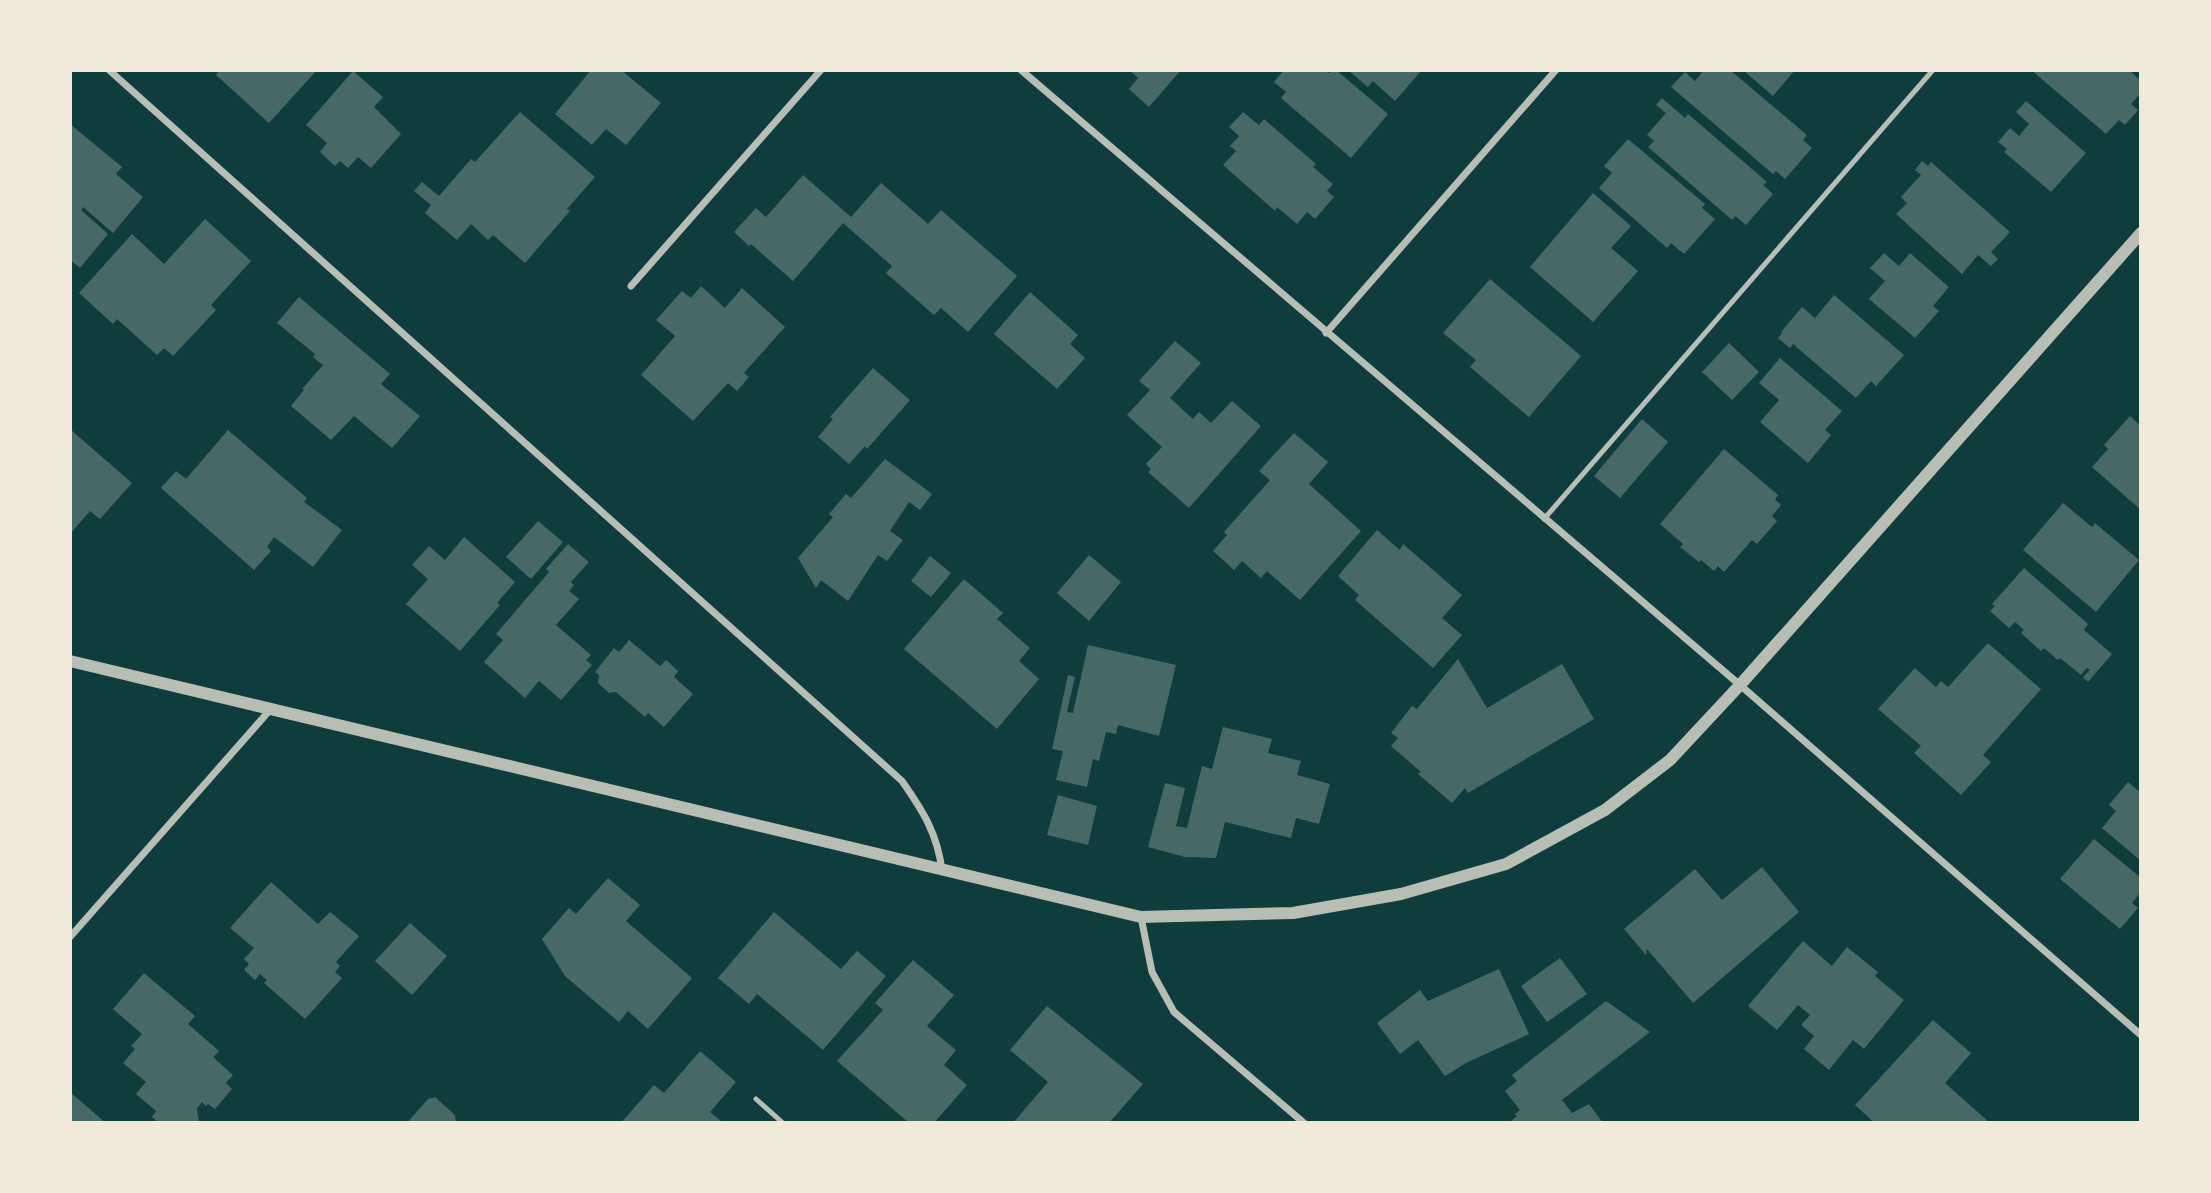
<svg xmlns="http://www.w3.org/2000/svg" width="2211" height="1193" viewBox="0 0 2211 1193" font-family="'Times New Roman',serif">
	<rect width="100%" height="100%" fill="#0f3d3e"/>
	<g fill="#486865">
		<polygon points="220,70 317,70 269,123 216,75"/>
		<polygon points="591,70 621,70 661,103 626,145 606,129 592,145 555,114"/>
		<polygon points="1129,70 1181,70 1149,107 1129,89 1138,78"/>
		<polygon points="1284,70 1325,70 1329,73 1336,70 1388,114 1351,158 1281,98 1286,92 1274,82"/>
		<polygon points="1348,70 1422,70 1395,101 1373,81 1368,87"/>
		<polygon points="1704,70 1730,70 1807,135 1803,140 1812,148 1785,179 1776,171 1773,174 1671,87 1685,72 1695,81"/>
		<polygon points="1743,70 1795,70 1773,96"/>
		<polygon points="2031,70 2129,70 2141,81 2141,93 2131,104 2138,110 2125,125 2119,120 2106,134"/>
		<polygon points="353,71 383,97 374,107 401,134 371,168 358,157 348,168 340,161 335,166 320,152 327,143 306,125"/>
		<polygon points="1662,98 1685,118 1688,114 1767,182 1763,185 1773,194 1746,225 1735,216 1732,220 1648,147 1654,141 1647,135 1666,113 1656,105"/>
		<polygon points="2026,101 2086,153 2051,192 2004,152 2007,149 1998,142 2010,128 2019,136 2029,124 2016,112"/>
		<polygon points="520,112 595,177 567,209 570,211 525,263 493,235 488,240 471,224 457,240 425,213 431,205 414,191 422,182 439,196 471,159 475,162"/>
		<polygon points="1243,112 1259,125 1264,119 1316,164 1313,167 1333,184 1327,191 1334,197 1315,219 1307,212 1297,224 1277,207 1275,211 1223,165 1236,151 1230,146 1239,136 1229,127"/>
		<polygon points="70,124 122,167 116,174 143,197 113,233 83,207 81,210 108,234 80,268 70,260"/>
		<polygon points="1628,139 1705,204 1702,208 1715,219 1684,254 1671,243 1667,248 1599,188 1612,173 1604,166"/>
		<polygon points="1922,161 1928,166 1931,162 2010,232 1991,252 1998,259 1991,266 1978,255 1962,274 1896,214 1907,203 1901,197 1921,175 1915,170"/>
		<polygon points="803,175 851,217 881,183 928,224 941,210 1017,276 968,332 941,308 934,315 886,273 892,266 843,223 793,281 751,244 749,246 734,232 756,208 766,217"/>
		<polygon points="1593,193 1631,226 1611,248 1638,271 1593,322 1530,267"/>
		<polygon points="205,219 251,261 211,305 216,310 173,356 164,348 157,355 117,319 113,324 79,293 132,234 164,264"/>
		<polygon points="1884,253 1899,266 1910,253 1949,287 1933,306 1939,311 1915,338 1869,299 1885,281 1870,268"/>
		<polygon points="1490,279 1581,356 1529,417 1470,367 1476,360 1443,333"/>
		<polygon points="701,286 725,308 742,288 785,327 744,373 749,377 737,391 728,383 693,421 641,375 675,336 656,320 682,291 691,298"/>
		<polygon points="1030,292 1078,335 1070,344 1085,358 1057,389 994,334"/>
		<polygon points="1834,295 1904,355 1876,386 1871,381 1856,398 1793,344 1790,348 1778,338 1782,333 1781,332 1802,307 1815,318"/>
		<polygon points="299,297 390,374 381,384 420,416 392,448 354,416 331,440 291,406 304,390 302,389 323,365 313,357 315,354 277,323"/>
		<polygon points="1175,341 1201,363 1170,398 1193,419 1199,412 1211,423 1232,401 1261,426 1189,508 1148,472 1151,469 1146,464 1162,447 1127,415 1150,390 1139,381"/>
		<polygon points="1729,343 1759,372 1732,400 1702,372"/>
		<polygon points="1780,358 1842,411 1825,430 1831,435 1808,463 1760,422 1779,400 1759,383"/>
		<polygon points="873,368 910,400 867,449 865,446 849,464 818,437 833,419 830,417"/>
		<polygon points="2130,416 2141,426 2141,510 2092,467 2108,449 2104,445"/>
		<polygon points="1642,419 1668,442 1620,498 1594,476"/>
		<polygon points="70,429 132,483 100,519 90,511 70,534"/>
		<polygon points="228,430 307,498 304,502 342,530 313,567 274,537 267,547 271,551 254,570 161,488 176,471 186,479"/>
		<polygon points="1294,433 1328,462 1309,484 1361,531 1300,600 1267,571 1261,578 1242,561 1234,570 1213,551 1227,535 1224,532 1270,480 1259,471"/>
		<polygon points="1724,449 1778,495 1775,500 1781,505 1772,516 1777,521 1757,544 1752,540 1724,572 1718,566 1714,571 1701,560 1699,562 1680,547 1683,544 1660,524"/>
		<polygon points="885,459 932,494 920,510 909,502 890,531 903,540 887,561 878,555 848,601 821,580 816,588 798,558 833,517 829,514 846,494 851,498"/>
		<polygon points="2063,503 2092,527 2095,523 2139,560 2096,612 2023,550"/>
		<polygon points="538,521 563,542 531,579 506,557"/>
		<polygon points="1377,530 1400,550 1403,544 1462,595 1442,618 1462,635 1433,668 1355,600 1359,595 1338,576"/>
		<polygon points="464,537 515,582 497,603 500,605 460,651 406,604 428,579 412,565 429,546 445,560"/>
		<polygon points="568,544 589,562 571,582 574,585 569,591 579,599 556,625 591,655 586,660 592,665 561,700 539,681 525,698 484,662 503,640 496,634 549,572 546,569"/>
		<polygon points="1089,555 1121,582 1089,621 1057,593"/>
		<polygon points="930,556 951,573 931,597 911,581"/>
		<polygon points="2024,568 2088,624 2084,630 2112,654 2088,682 2083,677 2090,670 2087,668 2081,675 2060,658 2058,660 2044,648 2041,651 2021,633 2024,630 2015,622 2009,628 1990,611 1995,606 1992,604"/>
		<polygon points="964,579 1003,613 997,619 1030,648 1019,661 1039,679 997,729 904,649"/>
		<polygon points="629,640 660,666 666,660 678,671 674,677 693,694 664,727 648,713 645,717 616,692 609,693 598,683 599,675 595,672 614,648 619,652"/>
		<polygon points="1988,643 2041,689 1983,755 1991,762 1961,795 1914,753 1921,746 1878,709 1915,668 1936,687 1941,681 1948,687"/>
		<polygon points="1088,645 1176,665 1159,736 1118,725 1116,734 1106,732 1099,761 1093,759 1087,787 1056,780 1063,751 1052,749 1068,675 1075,677 1067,712 1073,713"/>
		<polygon points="1458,659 1487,708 1562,664 1594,719 1468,793 1465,788 1452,803 1418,774 1421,772 1391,746 1398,738 1391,733 1412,706 1417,709"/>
		<polygon points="1223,727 1272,739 1268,753 1301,761 1297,775 1330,784 1319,824 1296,818 1291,838 1225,822 1216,858 1185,857 1148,847 1165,783 1185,788 1176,826 1187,828 1202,766 1212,769"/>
		<polygon points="2128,782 2141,793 2141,861 2102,828 2116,811 2109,805"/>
		<polygon points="1058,795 1097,806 1088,845 1047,835"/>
		<polygon points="2094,839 2141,878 2141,892 2132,903 2138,908 2120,929 2060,879"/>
		<polygon points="1762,867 1799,912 1693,1003 1647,949 1646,955 1624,929 1695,869 1722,900"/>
		<polygon points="608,878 640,905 626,921 692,978 648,1029 628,1011 619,1022 565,976 542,939 569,908 576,914"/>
		<polygon points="271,882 318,924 330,912 359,936 336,962 340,966 335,972 342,978 305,1019 264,983 267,980 260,974 255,980 244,970 249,964 244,959 254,948 230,928"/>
		<polygon points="774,912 841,969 857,951 886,976 823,1050 757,994 749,1004 718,978"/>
		<polygon points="410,923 447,956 412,995 375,961"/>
		<polygon points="1803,941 1832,966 1847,947 1878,972 1875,976 1904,1000 1864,1049 1853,1040 1829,1070 1804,1049 1814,1036 1801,1025 1810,1015 1798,1005 1777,1030 1748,1006"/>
		<polygon points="1560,958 1587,994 1547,1022 1521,986"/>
		<polygon points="913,960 954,995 927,1026 956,1050 944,1065 967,1085 934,1123 909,1123 837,1061 883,1010 875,1003"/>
		<polygon points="1499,969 1529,1034 1466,1063 1445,1076 1418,1040 1400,1054 1377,1023 1420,990 1428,1001"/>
		<polygon points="144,973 195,1016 188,1024 219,1051 213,1057 233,1075 226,1083 232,1089 215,1109 208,1104 206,1106 202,1102 197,1108 199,1123 159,1123 152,1117 156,1111 136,1094 146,1082 123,1063 135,1049 131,1046 142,1034 113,1009"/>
		<polygon points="1606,1001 1650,1032 1562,1100 1572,1113 1589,1104 1603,1123 1509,1123 1517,1116 1515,1114 1520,1110 1505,1091 1517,1081 1512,1075"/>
		<polygon points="1047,1006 1143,1084 1109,1123 1013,1123 1048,1082 1010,1050"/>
		<polygon points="1933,1020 1971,1053 1945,1083 1990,1123 1875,1123 1855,1105"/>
		<polygon points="700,1051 736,1082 710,1112 721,1121 719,1123 621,1123 654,1085 664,1093"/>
		<polygon points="70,1092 106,1123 70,1123"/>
		<polygon points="435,1097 455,1115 456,1123 407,1123 428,1099"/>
	</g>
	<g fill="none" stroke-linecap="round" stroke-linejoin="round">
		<g stroke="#b8beb3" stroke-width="5">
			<polyline points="1544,519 1933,70"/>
			<polyline points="756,1099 783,1123"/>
		</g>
		<g stroke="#b8beb3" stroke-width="7">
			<path d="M 109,70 L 902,781 C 923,811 937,833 942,870"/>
			<polyline points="1021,70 1740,685 2141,1035"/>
			<polyline points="631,286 821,70"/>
			<polyline points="1326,333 1556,70"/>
			<polyline points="1141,917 1152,972 1174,1012 1304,1123"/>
			<polyline points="70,937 270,710"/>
		</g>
		<polyline stroke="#b8beb3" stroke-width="12" points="70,661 1141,917 1293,913 1401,894 1506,864 1605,810 1670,760 1740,685 2141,233"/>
	</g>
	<rect width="2211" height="1193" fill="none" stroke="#f1e9da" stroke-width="144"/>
</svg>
